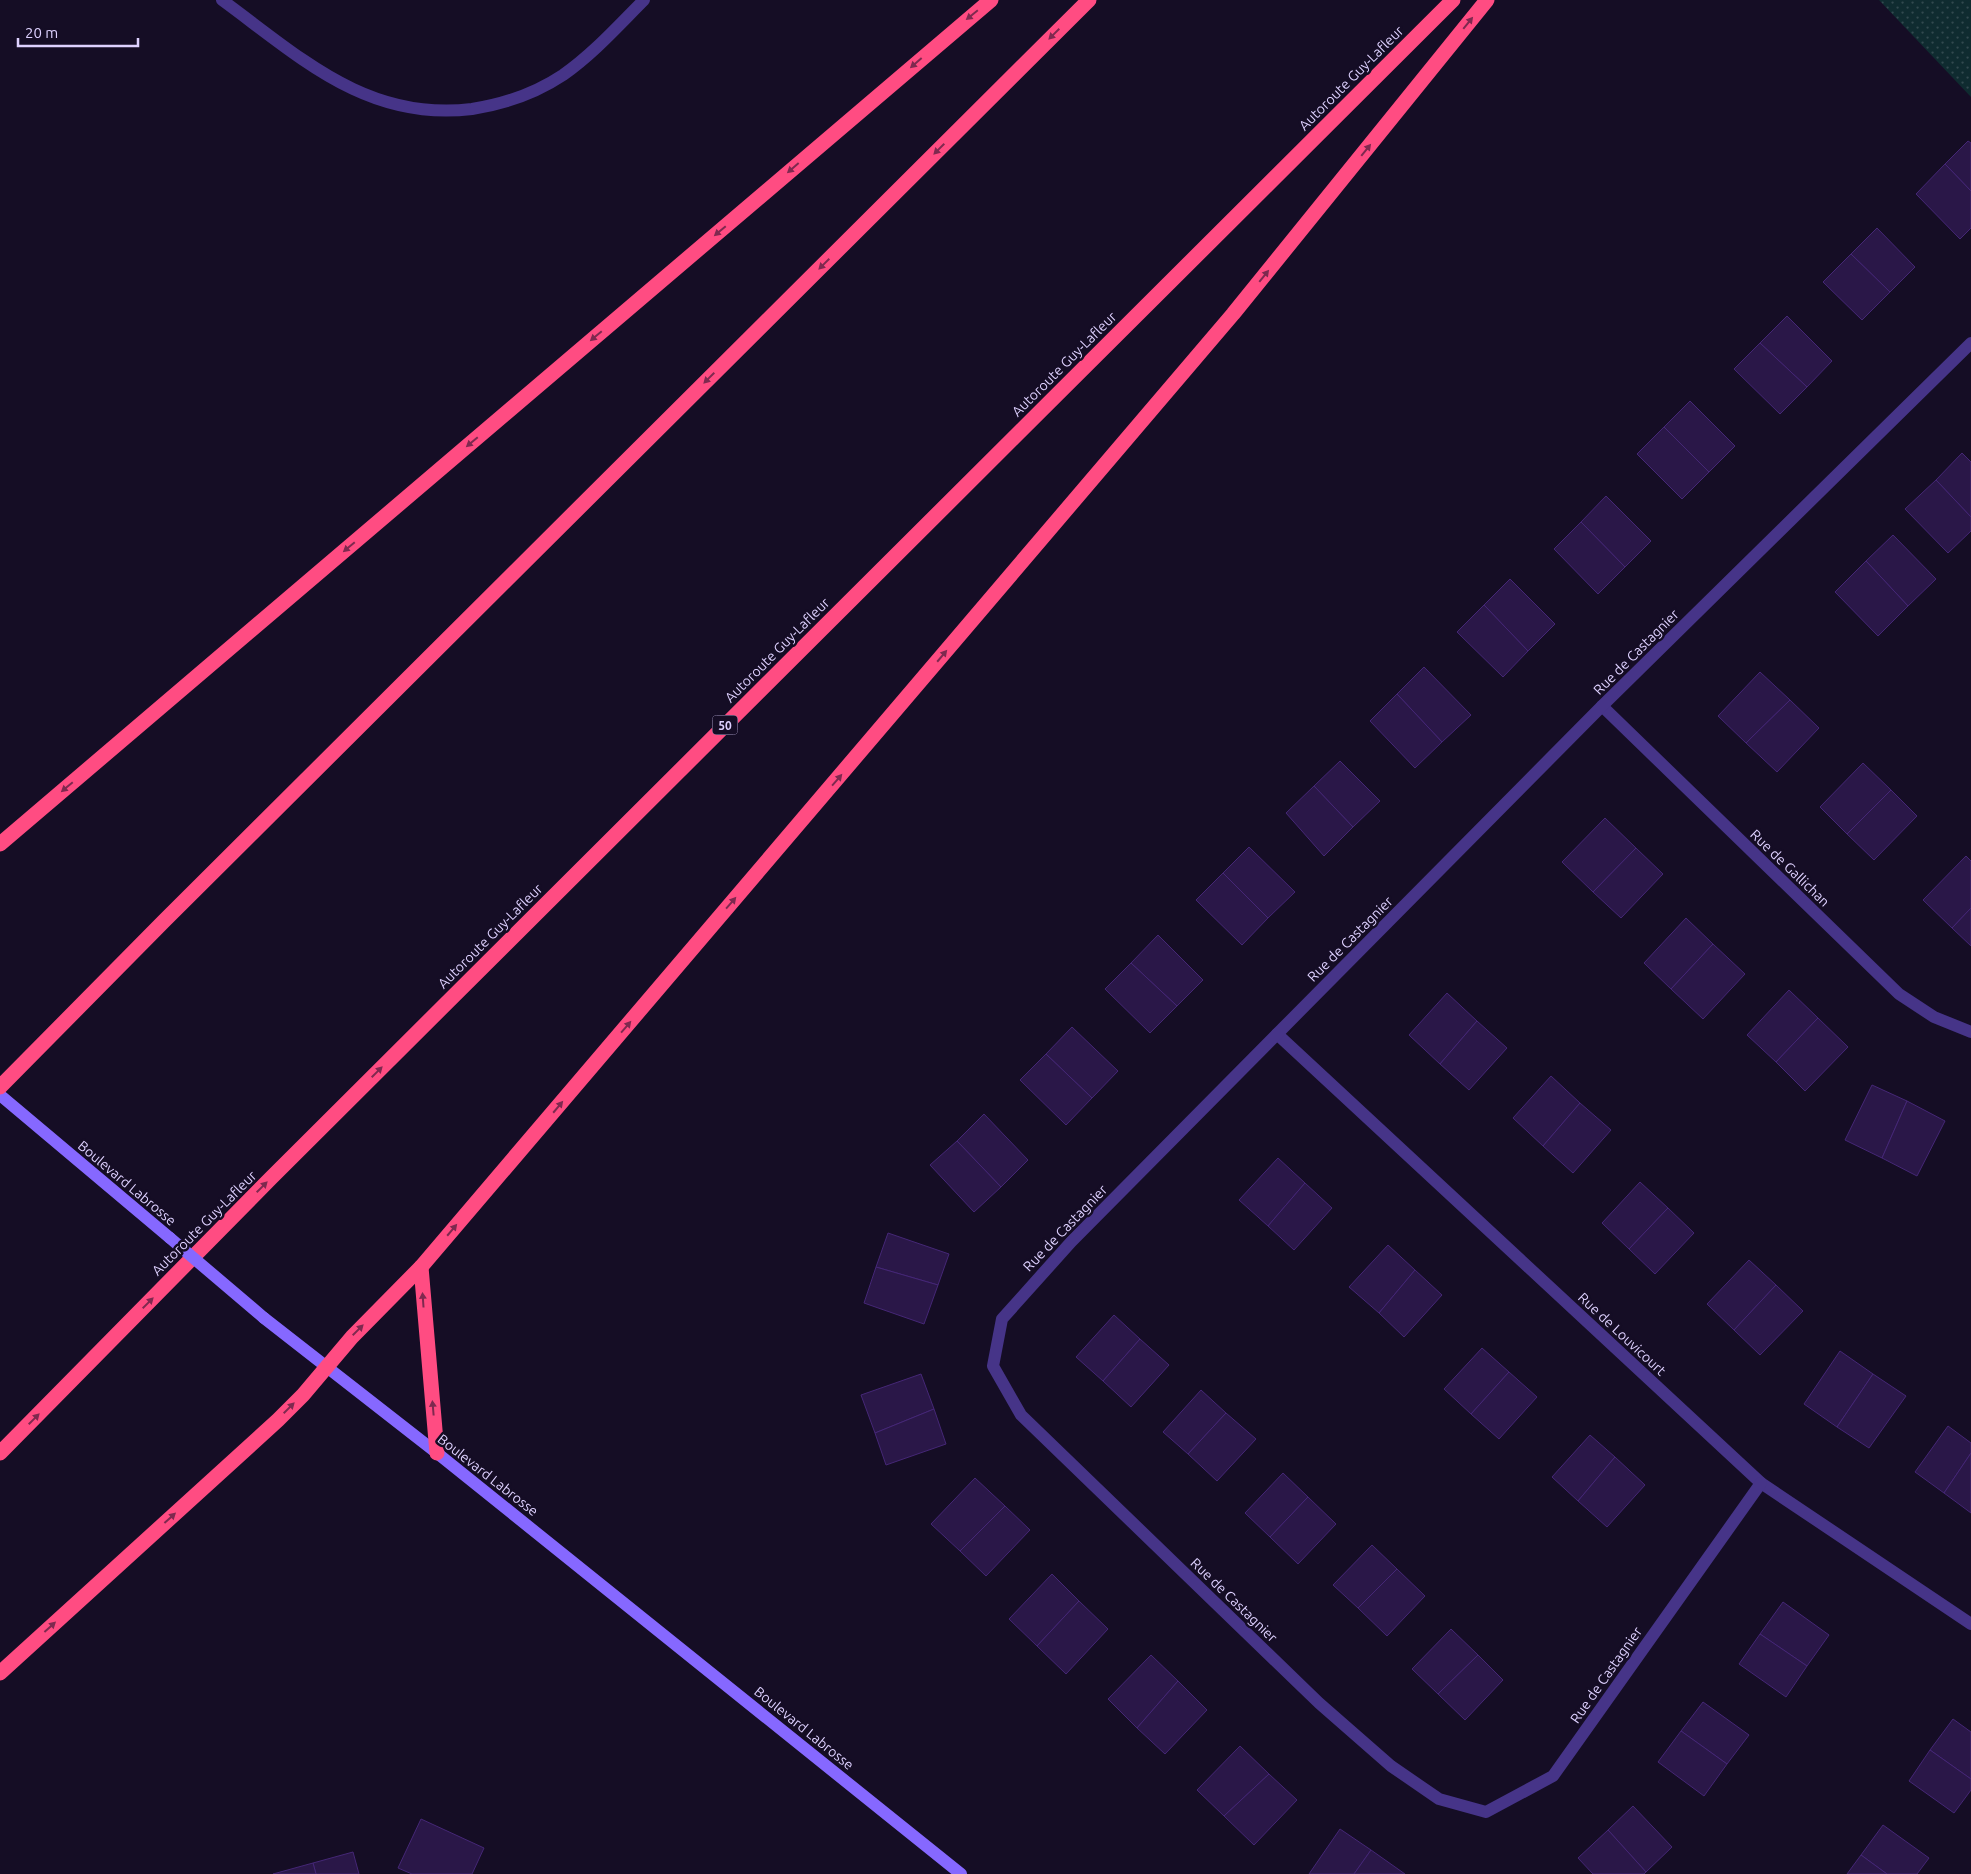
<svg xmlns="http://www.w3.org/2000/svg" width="1971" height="1874" viewBox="0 0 1971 1874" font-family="Ubuntu,sans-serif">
	<defs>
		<pattern id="park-dots" width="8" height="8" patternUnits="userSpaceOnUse" patternTransform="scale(1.25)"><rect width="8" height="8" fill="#0f2b30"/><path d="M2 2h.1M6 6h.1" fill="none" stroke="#32494f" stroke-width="1.8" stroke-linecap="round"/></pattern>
	</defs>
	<rect width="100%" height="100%" fill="#150d25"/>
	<polygon fill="url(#park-dots)" points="1879,0 1971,0 1971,97"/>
	<g fill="#2a1748" stroke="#452776">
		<polygon points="1968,141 1971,143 1971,191 1945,164"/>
		<polygon points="1945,164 1971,191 1971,228 1960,239 1916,194"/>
		<polygon points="1877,228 1915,267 1890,292 1851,254"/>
		<polygon points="1851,254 1890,292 1862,320 1823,282"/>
		<polygon points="1787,316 1832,361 1807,387 1760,343"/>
		<polygon points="1760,343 1807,387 1780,414 1734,369"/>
		<polygon points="1690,401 1735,446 1709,472 1664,427"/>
		<polygon points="1664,427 1709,472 1682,499 1637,454"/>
		<polygon points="1962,453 1971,462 1971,517 1936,480"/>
		<polygon points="1936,480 1971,517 1971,531 1948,553 1905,509"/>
		<polygon points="1606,496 1651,541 1625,567 1581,522"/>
		<polygon points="1581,522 1625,567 1598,594 1554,549"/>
		<polygon points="1893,535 1936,579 1908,606 1866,561"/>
		<polygon points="1866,561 1908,606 1878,636 1835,592"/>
		<polygon points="1510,579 1555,624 1528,651 1484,605"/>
		<polygon points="1484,605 1528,651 1503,677 1457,632"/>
		<polygon points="1424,667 1471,715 1442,742 1397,694"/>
		<polygon points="1760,672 1790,700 1746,743 1718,716"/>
		<polygon points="1397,694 1442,742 1415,768 1370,721"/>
		<polygon points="1790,700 1819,728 1777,772 1746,743"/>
		<polygon points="1340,761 1380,801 1353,827 1314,786"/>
		<polygon points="1863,763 1891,790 1847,834 1820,807"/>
		<polygon points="1314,786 1353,827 1324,856 1286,813"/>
		<polygon points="1891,790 1917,816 1874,860 1847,834"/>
		<polygon points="1605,818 1636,848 1593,892 1562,862"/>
		<polygon points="1249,847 1295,892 1268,918 1223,873"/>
		<polygon points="1636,848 1663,874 1621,918 1593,892"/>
		<polygon points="1966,856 1971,861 1971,908 1952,928 1923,900"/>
		<polygon points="1223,873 1268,918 1242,945 1196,900"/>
		<polygon points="1971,908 1971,946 1952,928"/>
		<polygon points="1686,918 1713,944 1671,989 1644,963"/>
		<polygon points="1158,935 1203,980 1177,1006 1131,963"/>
		<polygon points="1713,944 1745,974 1703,1019 1671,989"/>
		<polygon points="1131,963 1177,1006 1150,1033 1105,989"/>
		<polygon points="1789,990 1818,1018 1776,1062 1747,1035"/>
		<polygon points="1447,993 1477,1021 1440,1064 1409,1035"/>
		<polygon points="1818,1018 1848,1047 1805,1091 1776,1062"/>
		<polygon points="1477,1021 1507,1048 1469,1090 1440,1064"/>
		<polygon points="1072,1027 1118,1071 1092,1098 1046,1054"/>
		<polygon points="1046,1054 1092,1098 1066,1125 1020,1080"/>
		<polygon points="1551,1076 1580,1103 1543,1146 1513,1118"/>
		<polygon points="1872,1085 1907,1101 1882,1158 1845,1140"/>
		<polygon points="1907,1101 1945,1121 1917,1176 1882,1158"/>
		<polygon points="1580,1103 1611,1130 1573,1173 1543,1146"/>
		<polygon points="984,1114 1028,1160 1001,1187 957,1141"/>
		<polygon points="957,1141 1001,1187 974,1212 930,1165"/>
		<polygon points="1278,1158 1305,1183 1268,1226 1239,1200"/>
		<polygon points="1640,1182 1668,1208 1629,1249 1602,1223"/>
		<polygon points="1305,1183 1332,1208 1294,1250 1268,1226"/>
		<polygon points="1668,1208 1694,1233 1655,1274 1629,1249"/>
		<polygon points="888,1233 949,1254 938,1285 876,1267"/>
		<polygon points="1388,1245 1415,1270 1379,1313 1349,1287"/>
		<polygon points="1749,1260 1776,1285 1734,1330 1707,1304"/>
		<polygon points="876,1267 938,1285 924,1324 864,1303"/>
		<polygon points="1415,1270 1442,1295 1404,1337 1379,1313"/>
		<polygon points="1776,1285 1803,1311 1760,1355 1734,1330"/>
		<polygon points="1114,1315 1140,1339 1103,1381 1076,1357"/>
		<polygon points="1140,1339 1169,1365 1131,1407 1103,1381"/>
		<polygon points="1482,1348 1509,1372 1471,1414 1444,1389"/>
		<polygon points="1840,1351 1873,1374 1837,1427 1804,1404"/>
		<polygon points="1509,1372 1537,1397 1499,1439 1471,1414"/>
		<polygon points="921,1374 934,1409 875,1433 861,1395"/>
		<polygon points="1873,1374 1906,1396 1869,1448 1837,1427"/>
		<polygon points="1201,1390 1226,1413 1188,1454 1163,1432"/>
		<polygon points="934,1409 946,1444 886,1465 875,1433"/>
		<polygon points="1226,1413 1256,1439 1217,1481 1188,1454"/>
		<polygon points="1948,1426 1971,1443 1971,1453 1944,1493 1915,1472"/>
		<polygon points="1590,1435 1615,1457 1578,1501 1552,1477"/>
		<polygon points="1971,1453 1971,1513 1944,1493"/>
		<polygon points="1615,1457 1645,1485 1607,1527 1578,1501"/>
		<polygon points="1283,1473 1308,1497 1270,1537 1245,1513"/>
		<polygon points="975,1478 1005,1506 960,1551 931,1524"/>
		<polygon points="1308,1497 1336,1524 1298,1564 1270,1537"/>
		<polygon points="1005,1506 1030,1530 986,1576 960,1551"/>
		<polygon points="1372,1545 1397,1569 1358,1608 1333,1585"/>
		<polygon points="1397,1569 1425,1596 1387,1636 1358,1608"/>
		<polygon points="1052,1574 1079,1601 1037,1646 1009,1619"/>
		<polygon points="1079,1601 1108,1629 1066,1674 1037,1646"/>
		<polygon points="1783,1602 1829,1635 1807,1666 1760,1634"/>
		<polygon points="1451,1629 1478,1655 1438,1694 1412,1669"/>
		<polygon points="1760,1634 1807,1666 1786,1697 1739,1664"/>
		<polygon points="1151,1655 1178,1681 1137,1728 1108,1699"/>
		<polygon points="1478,1655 1503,1680 1465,1720 1438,1694"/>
		<polygon points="1178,1681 1207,1710 1165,1754 1137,1728"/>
		<polygon points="1703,1702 1749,1735 1727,1764 1681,1731"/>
		<polygon points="1953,1719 1971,1732 1971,1779 1930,1750"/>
		<polygon points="1681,1731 1727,1764 1704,1796 1658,1762"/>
		<polygon points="1240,1746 1269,1774 1224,1816 1197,1790"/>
		<polygon points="1930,1750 1971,1779 1971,1790 1954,1813 1909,1781"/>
		<polygon points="1269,1774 1297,1800 1254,1845 1224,1816"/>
		<polygon points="1633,1806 1672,1847 1646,1872 1608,1830"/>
		<polygon points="421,1819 484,1848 472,1874 412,1874 398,1868"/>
		<polygon points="1883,1825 1929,1858 1917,1874 1887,1874 1861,1855"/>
		<polygon points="1340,1829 1371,1850 1354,1874 1309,1874"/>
		<polygon points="1608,1830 1646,1872 1644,1874 1593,1874 1578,1858"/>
		<polygon points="1371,1850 1405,1874 1354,1874"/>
		<polygon points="353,1852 359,1874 316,1874 313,1863"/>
		<polygon points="1861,1855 1887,1874 1847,1874"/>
		<polygon points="313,1863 316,1874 273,1874"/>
	</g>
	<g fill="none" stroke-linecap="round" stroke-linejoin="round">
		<g stroke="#463488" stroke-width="12">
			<path d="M 222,0 C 300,57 367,122 472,109 C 504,104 536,93 563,75 C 593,54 618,26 644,0"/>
			<polyline points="1602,706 1899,994 1934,1017 1971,1032"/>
			<polyline points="1277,1034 1761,1483 1971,1624"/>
			<polyline points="1761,1483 1553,1776 1486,1812 1439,1799 1391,1766 1319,1703 1021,1415 993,1366 1002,1319 1071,1242 1602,706 1971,343"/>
		</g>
		<g stroke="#8668ff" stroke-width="12">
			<polyline points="0,1095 170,1238"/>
			<polyline points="264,1318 437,1453 961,1874"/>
		</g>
		<g stroke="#ff4c82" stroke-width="15">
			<polyline points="0,844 991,0"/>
			<polyline points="0,1087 164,921 1089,0"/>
			<polyline points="421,1267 437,1453"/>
			<polyline points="0,1453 270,1179 1453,0"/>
			<polyline points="0,1673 278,1420 303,1395 352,1337 421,1267 1233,314 1487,0"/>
		</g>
		<polyline stroke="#8668ff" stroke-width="12" points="170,1238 264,1318"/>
	</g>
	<defs><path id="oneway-solid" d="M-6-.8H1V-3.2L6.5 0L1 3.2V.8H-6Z" transform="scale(1.25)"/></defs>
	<g fill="#7e294f">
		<use href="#oneway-solid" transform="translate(972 15) rotate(141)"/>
		<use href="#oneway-solid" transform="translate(1468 23) rotate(-51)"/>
		<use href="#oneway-solid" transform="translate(1054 34) rotate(135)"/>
		<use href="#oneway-solid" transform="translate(916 63) rotate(139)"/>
		<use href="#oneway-solid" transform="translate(939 149) rotate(135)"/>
		<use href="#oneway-solid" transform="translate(1366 150) rotate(-51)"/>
		<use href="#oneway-solid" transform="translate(793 168) rotate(139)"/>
		<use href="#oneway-solid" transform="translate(720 231) rotate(140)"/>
		<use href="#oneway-solid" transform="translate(824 264) rotate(135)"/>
		<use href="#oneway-solid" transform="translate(1264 276) rotate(-51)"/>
		<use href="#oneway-solid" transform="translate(596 336) rotate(140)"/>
		<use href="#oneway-solid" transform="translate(709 378) rotate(135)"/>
		<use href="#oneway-solid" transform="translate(472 442) rotate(140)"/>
		<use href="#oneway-solid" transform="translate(349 547) rotate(140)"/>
		<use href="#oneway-solid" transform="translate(942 656) rotate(-50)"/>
		<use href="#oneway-solid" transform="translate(837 780) rotate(-49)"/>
		<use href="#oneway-solid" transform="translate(67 787) rotate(140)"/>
		<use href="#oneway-solid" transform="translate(731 903) rotate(-49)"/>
		<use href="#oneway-solid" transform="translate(626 1027) rotate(-49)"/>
		<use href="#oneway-solid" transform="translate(377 1072) rotate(-45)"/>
		<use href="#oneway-solid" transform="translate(558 1107) rotate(-50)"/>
		<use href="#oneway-solid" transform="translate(262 1187) rotate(-45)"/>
		<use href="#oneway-solid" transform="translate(452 1230) rotate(-50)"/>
		<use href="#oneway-solid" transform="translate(423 1300) rotate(-94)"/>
		<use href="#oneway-solid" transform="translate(148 1303) rotate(-45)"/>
		<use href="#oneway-solid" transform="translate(358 1330) rotate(-45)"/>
		<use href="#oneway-solid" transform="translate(289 1408) rotate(-45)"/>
		<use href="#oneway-solid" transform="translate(433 1408) rotate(-95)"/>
		<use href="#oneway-solid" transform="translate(34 1419) rotate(-45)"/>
		<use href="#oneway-solid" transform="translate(170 1518) rotate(-42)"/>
		<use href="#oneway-solid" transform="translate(50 1627) rotate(-42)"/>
	</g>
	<g text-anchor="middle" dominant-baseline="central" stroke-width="5" stroke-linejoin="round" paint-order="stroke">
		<rect fill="#150d25" stroke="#a296be" stroke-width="1" x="712.5" y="715.5" width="25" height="19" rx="4"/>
		<g font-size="12" font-weight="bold" fill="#ded1ff">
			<text x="725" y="725">50</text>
		</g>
		<g font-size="14" fill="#ded1ff" stroke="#150d25">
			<text transform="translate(1351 78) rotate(-45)">Autoroute Guy-Lafleur</text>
			<text transform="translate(1064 364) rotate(-45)">Autoroute Guy-Lafleur</text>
			<text transform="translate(777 650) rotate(-45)">Autoroute Guy-Lafleur</text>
			<text transform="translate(1636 652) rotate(-45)">Rue de Castagnier</text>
			<text transform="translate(1790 868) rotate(44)">Rue de Gallichan</text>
			<text transform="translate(490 936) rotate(-45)">Autoroute Guy-Lafleur</text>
			<text transform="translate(1350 939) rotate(-45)">Rue de Castagnier</text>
			<text transform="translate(127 1183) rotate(40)">Boulevard Labrosse</text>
			<text transform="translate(204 1223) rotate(-45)">Autoroute Guy-Lafleur</text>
			<text transform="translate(1065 1228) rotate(-46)">Rue de Castagnier</text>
			<text transform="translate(1622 1334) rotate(43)">Rue de Louvicourt</text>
			<text transform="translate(488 1475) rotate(38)">Boulevard Labrosse</text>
			<text transform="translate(1234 1600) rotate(44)">Rue de Castagnier</text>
			<text transform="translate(1606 1675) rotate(-55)">Rue de Castagnier</text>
			<text transform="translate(804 1728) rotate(39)">Boulevard Labrosse</text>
		</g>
	</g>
	<path d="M18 38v8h120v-8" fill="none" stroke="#ded1ff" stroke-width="2.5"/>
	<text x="25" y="38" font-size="15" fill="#ded1ff" stroke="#150d25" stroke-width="4" paint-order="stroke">20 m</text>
</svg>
